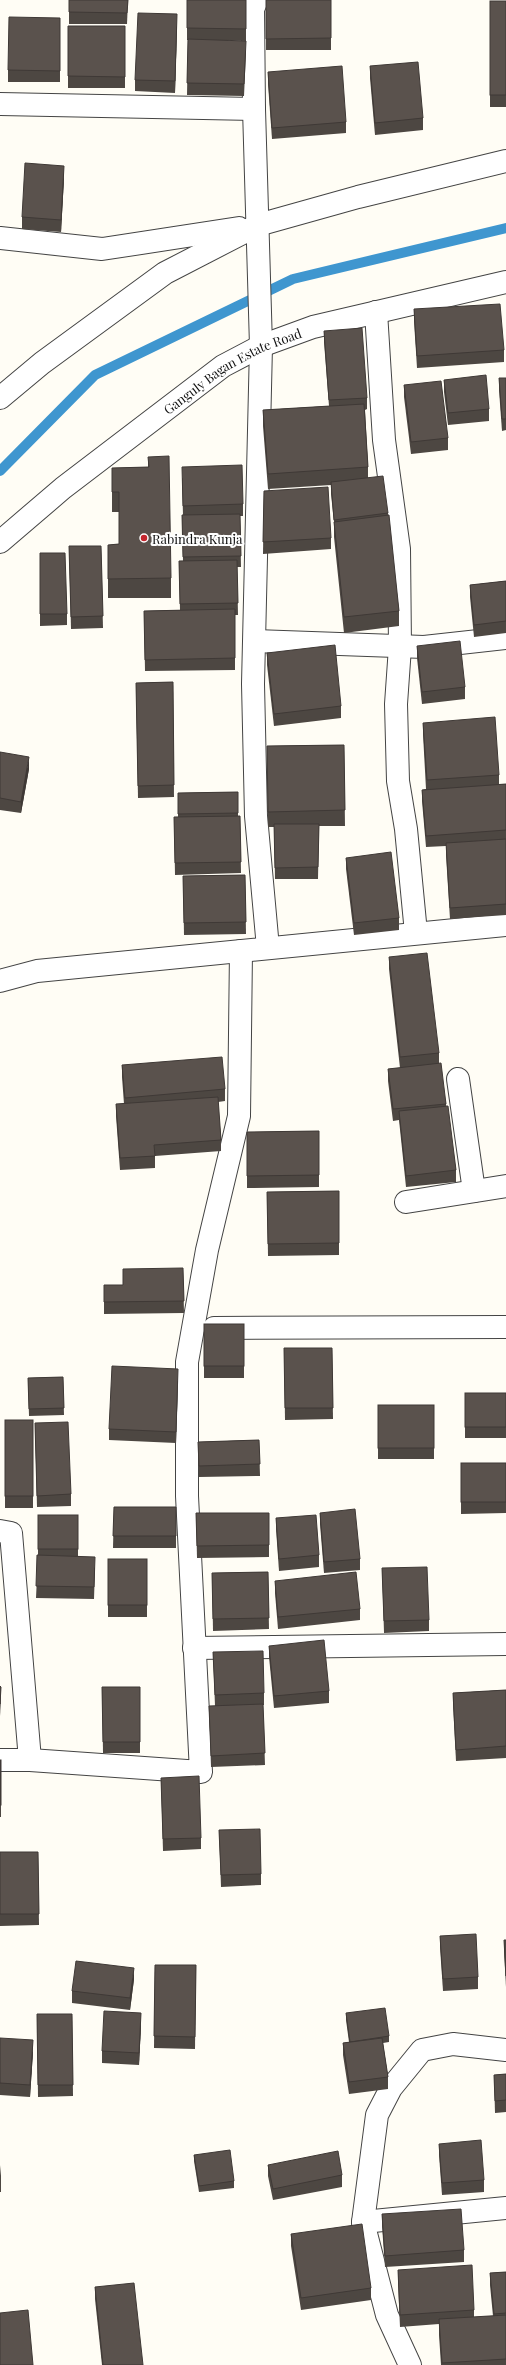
<svg xmlns="http://www.w3.org/2000/svg" width="506" height="2365" viewBox="0 0 506 2365" font-family="'Playfair Display',serif">
	<rect width="100%" height="100%" fill="#fffdf5"/>
	<g fill="none" stroke-linecap="round" stroke-linejoin="round">
		<polyline stroke="#3f96cf" stroke-width="10" points="0,471 95,375 293,279 506,228"/>
		<defs>
			<g id="minor">
				<polyline points="257,0 253,9 254,109 261,346 253,684 256,816 268,948"/>
				<polyline points="0,104 254,109"/>
				<polyline points="0,238 102,249 239,228"/>
				<polyline points="376,312 384,440 399,549 400,647 396,704 398,781 406,829 416,933"/>
				<polyline points="0,398 42,363 165,273 258,225 358,197 506,161"/>
				<path id="s1" d="M 0,542 L 63,488 L 223,366 L 261,346 L 313,327 L 506,282"/>
				<polyline points="255,641 424,647 506,638"/>
				<polyline points="0,981 37,971 506,925"/>
				<polyline points="458,1079 474,1191"/>
				<polyline points="406,1202 506,1186"/>
				<polyline points="214,1328 506,1327"/>
				<polyline points="0,1531 11,1533 30,1760"/>
				<polyline points="194,1648 506,1644"/>
				<polyline points="0,1760 30,1760 201,1772 187,1496 187,1362 207,1250 239,1116 241,951"/>
				<polyline points="363,2222 506,2208"/>
				<polyline points="410,2365 387,2315 363,2222 377,2115 391,2088 422,2050 453,2044 506,2050"/>
			</g>
		</defs>
		<use href="#minor" stroke="#444" stroke-width="24"/>
		<use href="#minor" stroke="#fff" stroke-width="22"/>
	</g>
	<g fill="#4d4742">
		<polygon points="69,0 128,0 127,24 69,24"/>
		<polygon points="187,0 246,0 246,41 228,40 246,52 244,96 187,95 188,40 187,40"/>
		<rect x="266" y="0" width="65" height="50"/>
		<rect x="490" y="1" width="16" height="106"/>
		<polygon points="60,18 60,82 8,82 8,70"/>
		<rect x="68" y="26" width="57" height="62"/>
		<polygon points="177,26 175,93 135,91 135,80"/>
		<polygon points="370,66 423,118 423,130 375,135 370,78"/>
		<polygon points="268,72 346,122 346,133 272,139 268,84"/>
		<polygon points="64,178 61,232 22,229 22,217"/>
		<polygon points="414,309 504,350 504,362 417,368 414,321"/>
		<polygon points="324,331 367,398 367,409 365,410 368,467 368,478 388,513 399,611 399,626 344,633 334,537 334,522 331,494 331,485 268,489 263,426 263,410 329,406 324,342"/>
		<polygon points="499,378 506,378 506,430 502,431 499,390"/>
		<polygon points="444,380 489,409 489,421 448,425 444,392"/>
		<polygon points="404,385 448,438 448,450 411,454 404,397"/>
		<polygon points="148,457 171,578 171,598 108,598 108,545 119,544 119,512 112,512 112,468 148,467"/>
		<polygon points="182,478 243,504 243,516 240,516 241,567 237,567 238,615 235,615 235,670 145,671 144,611 180,610 179,561 183,561 182,515 183,515"/>
		<polygon points="264,491 331,538 331,549 263,554"/>
		<polygon points="69,546 101,546 103,628 71,629"/>
		<polygon points="40,553 67,614 67,625 40,626"/>
		<polygon points="506,581 506,633 474,637 470,597 470,585"/>
		<polygon points="417,646 465,687 465,699 422,704 417,658"/>
		<polygon points="267,653 341,706 341,718 274,726 267,665"/>
		<polygon points="173,682 174,797 138,798 136,683"/>
		<polygon points="423,723 499,775 499,784 506,784 506,915 450,919 446,855 446,846 426,847 422,801 422,790 426,789 423,734"/>
		<polygon points="344,745 345,826 319,826 318,879 275,879 274,827 268,827 267,746"/>
		<polygon points="0,752 29,769 21,813 0,810"/>
		<polygon points="238,792 238,816 240,816 241,873 175,875 174,817 178,817 178,793"/>
		<polygon points="346,858 399,918 399,930 354,935 346,869"/>
		<polygon points="245,875 246,934 184,935 183,876"/>
		<polygon points="389,957 439,1053 439,1063 446,1104 456,1170 456,1182 406,1187 399,1120 393,1121 388,1081 388,1069 400,1068 389,969"/>
		<polygon points="122,1065 225,1089 225,1101 218,1102 221,1140 221,1151 155,1156 155,1168 120,1170 116,1116 116,1104 124,1104 122,1077"/>
		<polygon points="319,1131 319,1187 247,1188 247,1132"/>
		<polygon points="339,1191 339,1255 268,1256 267,1192"/>
		<polygon points="183,1268 184,1313 104,1314 104,1285 123,1285"/>
		<rect x="204" y="1324" width="40" height="54"/>
		<polygon points="284,1348 332,1348 333,1419 285,1420"/>
		<polygon points="63,1377 64,1415 29,1416 28,1378"/>
		<polygon points="178,1381 176,1443 109,1440 109,1429"/>
		<rect x="465" y="1393" width="41" height="45"/>
		<rect x="378" y="1405" width="56" height="54"/>
		<rect x="5" y="1420" width="28" height="88"/>
		<polygon points="35,1423 71,1494 71,1506 37,1507"/>
		<polygon points="259,1440 260,1476 199,1477 198,1442"/>
		<polygon points="461,1463 506,1463 506,1513 461,1514"/>
		<polygon points="114,1507 176,1507 176,1548 113,1548"/>
		<polygon points="196,1513 269,1513 269,1557 197,1558"/>
		<polygon points="320,1513 360,1559 360,1570 324,1573 320,1524"/>
		<polygon points="38,1515 78,1515 78,1556 95,1568 94,1599 36,1598 38,1555"/>
		<polygon points="276,1518 319,1555 319,1567 279,1571 276,1529"/>
		<rect x="108" y="1559" width="39" height="58"/>
		<polygon points="382,1568 429,1620 429,1631 384,1633"/>
		<polygon points="268,1572 269,1629 213,1631 212,1573"/>
		<polygon points="275,1581 360,1609 360,1620 278,1629 275,1593"/>
		<polygon points="269,1646 329,1691 329,1703 274,1708 269,1657"/>
		<polygon points="213,1652 264,1693 264,1705 263,1705 265,1765 211,1767 209,1706 215,1706"/>
		<polygon points="102,1687 140,1687 140,1753 103,1753"/>
		<polygon points="506,1690 506,1758 456,1761 453,1704 453,1693"/>
		<rect x="0" y="1760" width="1" height="57"/>
		<polygon points="161,1778 201,1838 201,1849 163,1851"/>
		<polygon points="219,1830 261,1874 261,1885 221,1887"/>
		<polygon points="0,1852 38,1852 39,1925 0,1926"/>
		<polygon points="440,1936 478,1977 478,1989 443,1991 440,1947"/>
		<polygon points="504,1940 506,1940 506,1987 504,1951"/>
		<polygon points="155,1965 196,1965 195,2049 154,2048"/>
		<polygon points="134,1979 130,2010 72,2003 72,1991"/>
		<polygon points="346,2013 389,2036 389,2042 383,2043 388,2077 388,2089 349,2094 343,2055 343,2043 349,2042 346,2020"/>
		<polygon points="37,2014 72,2014 73,2096 38,2097"/>
		<polygon points="141,2025 139,2065 102,2063 102,2051"/>
		<polygon points="0,2038 33,2052 30,2097 0,2095"/>
		<polygon points="506,2074 506,2112 495,2113 494,2075"/>
		<polygon points="439,2144 484,2180 484,2192 442,2195 439,2155"/>
		<polygon points="194,2155 234,2181 234,2188 199,2192 194,2161"/>
		<polygon points="0,2165 1,2176 1,2192 0,2192"/>
		<polygon points="268,2165 342,2175 342,2187 273,2200 268,2176"/>
		<polygon points="382,2214 464,2250 464,2262 385,2267 382,2226"/>
		<polygon points="291,2234 371,2288 371,2300 301,2310 291,2246"/>
		<polygon points="398,2270 474,2310 474,2317 493,2316 490,2285 490,2273 506,2272 506,2365 441,2365 439,2335 439,2324 400,2327 398,2282"/>
		<polygon points="95,2287 143,2365 102,2365 95,2299"/>
	</g>
	<g fill="#3f3936">
		<polygon points="177,14 177,26 175,93 175,81"/>
		<polygon points="64,166 64,178 61,232 61,220"/>
		<polygon points="29,757 29,769 21,813 21,802"/>
		<polygon points="178,1369 178,1381 176,1443 176,1432"/>
		<polygon points="1,1687 1,1698 0,1716 0,1704"/>
		<polygon points="134,1968 134,1979 130,2010 130,1998"/>
		<polygon points="141,2013 141,2025 139,2065 139,2053"/>
		<polygon points="33,2040 33,2052 30,2097 30,2085"/>
	</g>
	<g fill="#5a524d" stroke="#3f3936">
		<polygon points="69,0 128,0 127,13 69,12"/>
		<polygon points="187,0 246,0 246,29 187,28"/>
		<polygon points="266,0 331,0 331,38 266,39"/>
		<rect x="490" y="1" width="16" height="94"/>
		<polygon points="138,13 177,14 175,81 135,80"/>
		<polygon points="9,17 60,18 60,71 8,70"/>
		<polygon points="68,26 125,26 125,77 68,76"/>
		<polygon points="188,39 246,41 244,84 187,83"/>
		<polygon points="418,62 423,118 375,123 370,66"/>
		<polygon points="342,66 346,122 272,128 268,72"/>
		<polygon points="25,163 64,166 61,220 22,217"/>
		<polygon points="500,304 504,350 417,356 414,309"/>
		<polygon points="362,328 367,398 329,400 324,331"/>
		<polygon points="486,375 489,409 448,413 444,380"/>
		<polygon points="499,378 506,378 506,419 502,419"/>
		<polygon points="441,381 448,438 411,442 404,385"/>
		<polygon points="364,404 368,467 268,474 263,410"/>
		<polygon points="169,456 171,578 108,579 108,545 119,544 119,492 112,492 112,468 149,467 148,457"/>
		<polygon points="242,465 243,504 183,506 182,467"/>
		<polygon points="383,476 388,513 334,520 331,482"/>
		<polygon points="328,487 331,538 263,542 264,491"/>
		<polygon points="240,514 241,556 183,557 182,515"/>
		<polygon points="389,515 399,611 344,617 334,522"/>
		<polygon points="69,546 101,546 103,616 71,617"/>
		<polygon points="40,553 65,553 67,614 40,614"/>
		<polygon points="237,560 238,603 180,604 179,561"/>
		<polygon points="506,581 506,621 474,625 470,585"/>
		<polygon points="235,609 235,658 145,660 144,611"/>
		<polygon points="460,641 465,687 422,692 417,646"/>
		<polygon points="335,645 341,706 274,714 267,653"/>
		<polygon points="173,682 174,785 138,786 136,683"/>
		<polygon points="495,717 499,775 427,780 423,723"/>
		<polygon points="344,745 345,810 268,812 267,746"/>
		<polygon points="0,752 29,757 21,802 0,798"/>
		<polygon points="506,784 506,830 426,836 422,790"/>
		<polygon points="238,792 238,813 178,814 178,793"/>
		<polygon points="240,816 241,862 175,863 174,817"/>
		<polygon points="274,824 319,824 318,867 275,868"/>
		<polygon points="506,839 506,904 450,908 446,843"/>
		<polygon points="391,852 399,918 354,923 346,858"/>
		<polygon points="245,875 246,922 184,923 183,876"/>
		<polygon points="427,953 439,1053 400,1057 389,957"/>
		<polygon points="222,1057 225,1089 125,1098 122,1065"/>
		<polygon points="441,1063 446,1104 393,1109 388,1069"/>
		<polygon points="218,1097 221,1140 154,1145 155,1156 120,1158 116,1104"/>
		<polygon points="448,1106 456,1170 406,1176 399,1111"/>
		<polygon points="319,1131 319,1175 247,1176 247,1132"/>
		<polygon points="339,1191 339,1243 268,1244 267,1192"/>
		<polygon points="183,1268 184,1301 104,1302 104,1285 123,1285 123,1269"/>
		<rect x="204" y="1324" width="40" height="42"/>
		<polygon points="284,1348 332,1348 333,1408 285,1408"/>
		<polygon points="112,1366 178,1369 176,1432 109,1429"/>
		<polygon points="63,1377 64,1408 29,1409 28,1378"/>
		<rect x="465" y="1393" width="41" height="34"/>
		<rect x="378" y="1405" width="56" height="43"/>
		<rect x="5" y="1420" width="28" height="76"/>
		<polygon points="68,1422 71,1494 37,1496 35,1423"/>
		<polygon points="259,1440 260,1464 199,1466 198,1442"/>
		<rect x="461" y="1463" width="45" height="39"/>
		<polygon points="114,1507 176,1507 176,1536 113,1536"/>
		<polygon points="355,1509 360,1559 324,1562 320,1513"/>
		<polygon points="196,1513 269,1513 269,1545 197,1546"/>
		<rect x="38" y="1515" width="40" height="34"/>
		<polygon points="316,1515 319,1555 279,1559 276,1518"/>
		<polygon points="37,1555 95,1557 94,1587 36,1586"/>
		<rect x="108" y="1559" width="39" height="46"/>
		<polygon points="427,1567 429,1620 384,1621 382,1568"/>
		<polygon points="268,1572 269,1618 213,1619 212,1573"/>
		<polygon points="356,1572 360,1609 278,1617 275,1581"/>
		<polygon points="324,1640 329,1691 274,1696 269,1646"/>
		<polygon points="263,1651 264,1693 215,1695 213,1652"/>
		<polygon points="0,1686 1,1687 0,1704"/>
		<polygon points="102,1687 140,1687 140,1742 103,1742"/>
		<polygon points="506,1690 506,1746 456,1750 453,1693"/>
		<polygon points="263,1704 265,1753 211,1756 209,1706"/>
		<rect x="0" y="1760" width="1" height="45"/>
		<polygon points="199,1776 201,1838 163,1839 161,1778"/>
		<polygon points="260,1829 261,1874 221,1875 219,1830"/>
		<polygon points="0,1852 38,1852 39,1914 0,1914"/>
		<polygon points="476,1934 478,1977 443,1979 440,1936"/>
		<polygon points="504,1940 506,1940 506,1976"/>
		<polygon points="76,1961 134,1968 130,1998 72,1991"/>
		<polygon points="155,1965 196,1965 195,2037 154,2036"/>
		<polygon points="385,2008 389,2036 350,2042 346,2013"/>
		<polygon points="104,2011 141,2013 139,2053 102,2051"/>
		<polygon points="37,2014 72,2014 73,2085 38,2085"/>
		<polygon points="0,2038 33,2040 30,2085 0,2083"/>
		<polygon points="382,2038 388,2077 349,2082 343,2043"/>
		<polygon points="506,2074 506,2100 495,2101 494,2075"/>
		<polygon points="481,2140 484,2180 442,2183 439,2144"/>
		<polygon points="230,2150 234,2181 199,2186 194,2155"/>
		<polygon points="338,2151 342,2175 273,2189 268,2165"/>
		<polygon points="461,2209 464,2250 385,2256 382,2214"/>
		<polygon points="362,2224 371,2288 301,2298 291,2234"/>
		<polygon points="472,2265 474,2310 400,2315 398,2270"/>
		<polygon points="506,2272 506,2313 494,2314 490,2273"/>
		<polygon points="134,2283 143,2365 103,2365 95,2287"/>
		<polygon points="28,2310 33,2365 0,2365 0,2313"/>
		<polygon points="506,2315 506,2359 442,2363 439,2319"/>
	</g>
	<circle fill="#c4262e" stroke="#fff" stroke-width="1.5" cx="144" cy="538" r="4"/>
	<g text-anchor="middle" dominant-baseline="central" stroke-width="4" stroke-linejoin="round" paint-order="stroke">
		<g font-size="13" fill="#111" stroke="#fff">
			<text stroke="none"><textPath href="#s1" startOffset="290">Ganguly Bagan Estate Road</textPath></text>
		</g>
		<g font-size="13" fill="#111" stroke="#fff" text-anchor="start">
			<text x="152" y="538">Rabindra Kunja</text>
		</g>
	</g>
</svg>
